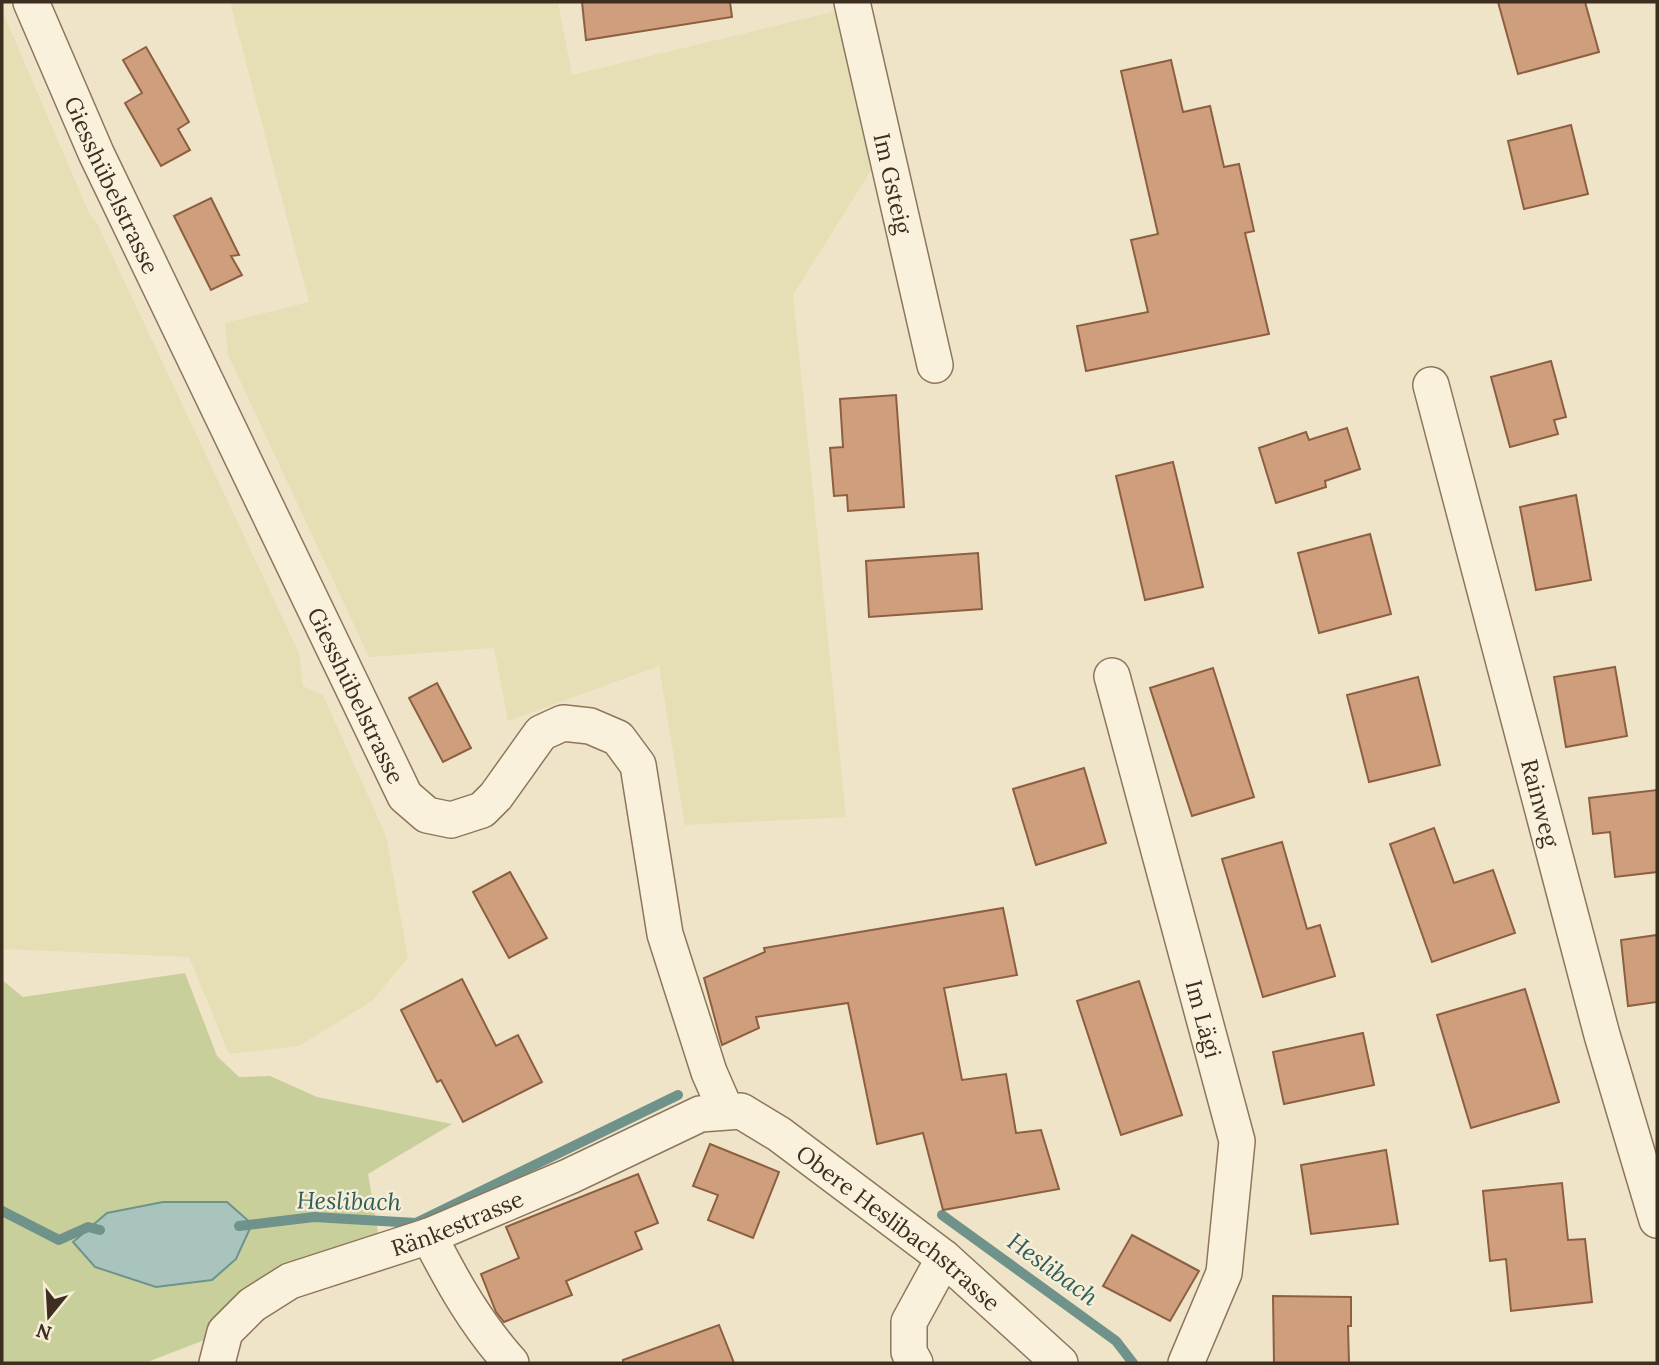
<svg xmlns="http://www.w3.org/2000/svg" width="1659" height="1365" viewBox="0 0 1659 1365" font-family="Lora,serif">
	<rect width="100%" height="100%" fill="#f0e4c8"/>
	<g fill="#e6deb5">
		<polygon points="230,2 558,2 572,75 853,7 885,148 793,295 846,817 685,825 659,666 508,721 494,648 369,657 228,355 225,323 309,302"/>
		<polygon points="2,10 90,215 96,221 299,653 303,686 323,695 386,836 408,958 372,1001 299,1046 229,1054 189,957 3,949"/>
	</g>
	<polygon fill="#c9cf9b" points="185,973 217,1056 239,1077 270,1076 317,1097 452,1124 368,1174 381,1250 225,1332 145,1363 2,1363 2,980 23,997"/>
	<polygon fill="#a9c4bc" stroke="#6f938a" stroke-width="2" points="163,1202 227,1202 252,1224 236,1259 212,1280 156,1287 95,1267 73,1242 107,1213"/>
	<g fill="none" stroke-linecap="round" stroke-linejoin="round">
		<g stroke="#6f938a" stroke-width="10">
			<polyline points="2,1211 59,1240 88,1227 100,1230"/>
			<polyline points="942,1215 1116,1341 1133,1363"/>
			<polyline points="239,1226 314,1217 416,1223 678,1095"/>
		</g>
	</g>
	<g fill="#cf9f7d" stroke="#8d5f41" stroke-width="2">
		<polygon points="582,2 730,2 732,17 586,40"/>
		<polygon points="1498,2 1585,2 1599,52 1518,74"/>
		<polygon points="146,47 189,122 178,129 190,150 161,166 125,103 142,93 123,60"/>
		<polygon points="1171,60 1183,112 1210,106 1224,167 1239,164 1254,231 1245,233 1269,334 1086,371 1077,326 1148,312 1131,240 1158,234 1121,71"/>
		<polygon points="1571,125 1588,194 1524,209 1508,141"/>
		<polygon points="211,198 239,255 231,256 242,275 211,290 174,216"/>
		<polygon points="1551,361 1566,417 1554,420 1558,434 1510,447 1491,377"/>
		<polygon points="896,395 904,507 848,511 847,495 834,496 830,448 843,447 840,399"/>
		<polygon points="1347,428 1360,469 1325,481 1326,487 1276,503 1259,448 1306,432 1309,440"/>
		<polygon points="1173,462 1203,587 1145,600 1116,476"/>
		<polygon points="1576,495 1591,580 1536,590 1520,507"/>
		<polygon points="1370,534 1391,614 1319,633 1298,553"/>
		<polygon points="978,553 982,609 869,617 866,561"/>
		<polygon points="1615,667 1627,736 1566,747 1554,677"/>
		<polygon points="1213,668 1254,797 1192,816 1150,688"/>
		<polygon points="1418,677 1440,765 1369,782 1347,695"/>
		<polygon points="437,683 471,748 443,762 409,698"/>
		<polygon points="1084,768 1106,843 1036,865 1013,789"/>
		<polygon points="1657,790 1657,872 1615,877 1610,832 1593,834 1589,798"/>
		<polygon points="1434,828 1454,883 1493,870 1515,933 1432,962 1390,844"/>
		<polygon points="1282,842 1307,929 1320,925 1335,976 1263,997 1222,859"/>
		<polygon points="510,872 547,938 509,958 473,892"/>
		<polygon points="1003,908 1017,975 944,988 962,1080 1006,1074 1016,1133 1041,1130 1059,1189 943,1210 923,1133 877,1144 848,1003 756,1017 759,1028 722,1045 704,978 765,952 764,948"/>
		<polygon points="1657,935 1657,1002 1628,1006 1621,940"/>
		<polygon points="462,979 496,1046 518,1035 542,1082 463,1122 441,1080 437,1082 401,1010"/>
		<polygon points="1139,981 1182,1115 1121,1135 1077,1001"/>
		<polygon points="1525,989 1559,1102 1471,1128 1437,1015"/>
		<polygon points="1363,1033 1374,1085 1284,1104 1273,1052"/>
		<polygon points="710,1144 779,1172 753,1238 708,1220 718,1195 693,1186"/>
		<polygon points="1386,1150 1398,1224 1311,1234 1301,1165"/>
		<polygon points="638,1174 658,1223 635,1232 642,1249 566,1281 572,1295 504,1322 496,1312 481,1274 519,1258 506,1227"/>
		<polygon points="1562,1183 1568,1240 1585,1239 1592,1302 1511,1311 1506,1259 1490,1261 1483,1191"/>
		<polygon points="1132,1235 1199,1271 1170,1321 1103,1286"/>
		<polygon points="1273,1296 1351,1297 1351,1326 1348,1326 1349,1363 1274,1363"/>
		<polygon points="719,1325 734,1363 623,1363 623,1360"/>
	</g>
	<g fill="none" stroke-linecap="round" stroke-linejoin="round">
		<defs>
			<g id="street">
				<path id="s1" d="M 31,2 L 96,153 L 405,796 L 427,815 L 451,820 L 482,810 L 496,796 L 541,733 L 563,723 L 590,726 L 618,738 L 638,765 L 665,934 L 709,1072 L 726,1111"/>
				<path id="s2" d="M 852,2 L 935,365"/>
				<path id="s3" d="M 1431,385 L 1602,1035 L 1657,1220"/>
				<path id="s4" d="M 1112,676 L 1237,1141 L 1224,1273 L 1186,1363"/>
				<path d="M 429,1236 C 453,1283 476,1324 511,1363"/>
				<path id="s5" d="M 217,1363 L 225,1332 L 252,1305 L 290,1281 L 429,1236 L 570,1176 L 700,1114 L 741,1111 L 779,1134 L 944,1258 L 1060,1363"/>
				<polyline points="915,1363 909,1352 909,1322 944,1258"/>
			</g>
		</defs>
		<use href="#street" stroke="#8d765c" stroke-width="38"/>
		<use href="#street" stroke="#faf1dc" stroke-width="35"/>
	</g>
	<g text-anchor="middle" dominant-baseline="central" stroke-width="5" stroke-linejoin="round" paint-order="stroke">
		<g font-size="23" fill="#3d2e20" stroke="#f7eed8">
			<text stroke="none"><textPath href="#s2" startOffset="186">Im Gsteig</textPath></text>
			<text stroke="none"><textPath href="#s1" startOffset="200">Giesshübelstrasse</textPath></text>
			<text stroke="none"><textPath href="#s1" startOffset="766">Giesshübelstrasse</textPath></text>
			<text stroke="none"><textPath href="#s3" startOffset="432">Rainweg</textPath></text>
			<text stroke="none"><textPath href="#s4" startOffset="355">Im Lägi</textPath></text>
			<text stroke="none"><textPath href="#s5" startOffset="292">Ränkestrasse</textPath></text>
			<text stroke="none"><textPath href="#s5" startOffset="796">Obere Heslibachstrasse</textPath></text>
		</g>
		<g font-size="24" font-style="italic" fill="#2f5d5a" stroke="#f7eed8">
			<text transform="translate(349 1201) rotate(1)">Heslibach</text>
			<text transform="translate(1053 1269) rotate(36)">Heslibach</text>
		</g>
	</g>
	<rect width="1659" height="1365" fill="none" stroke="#3d2e20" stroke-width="7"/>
	<g transform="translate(49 1316) rotate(198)" stroke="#f7eed8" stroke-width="5" paint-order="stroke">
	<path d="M0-5L12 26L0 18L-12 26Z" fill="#3d2e20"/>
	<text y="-10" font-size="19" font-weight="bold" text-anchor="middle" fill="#3d2e20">N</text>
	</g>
</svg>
